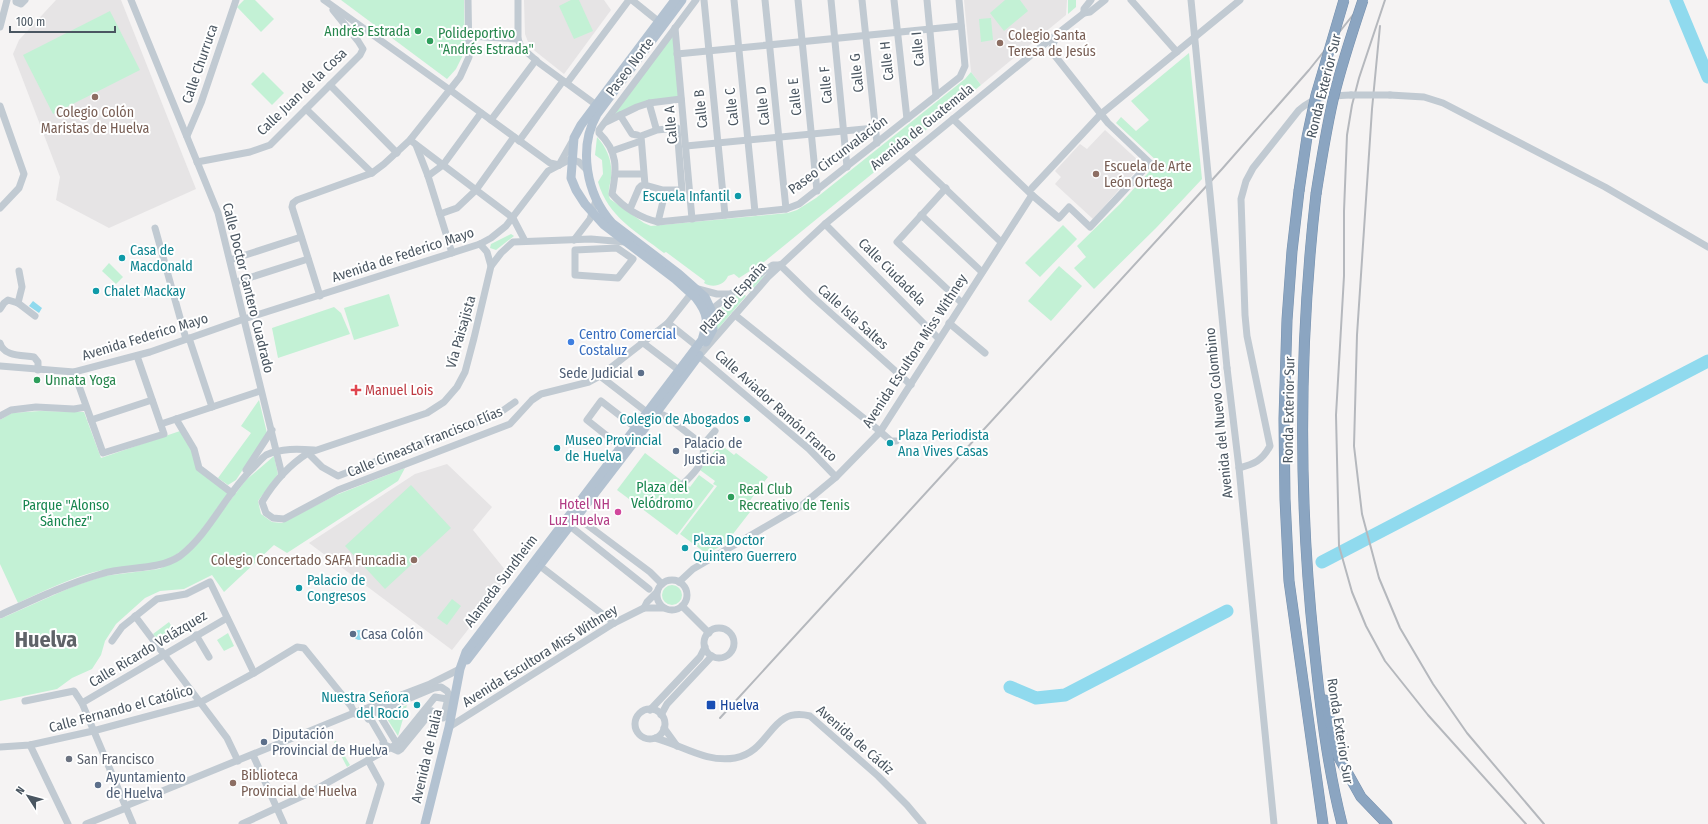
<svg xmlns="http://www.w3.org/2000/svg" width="1708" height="824" viewBox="0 0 1708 824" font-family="'Fira Sans Condensed',sans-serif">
	<rect width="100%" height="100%" fill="#f5f3f3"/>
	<g fill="#e6e4e5">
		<polygon points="56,0 121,0 196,189 109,228 56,200 60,177 13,54 19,40"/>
		<polygon points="524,0 604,0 611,10 564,74 530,47 525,34"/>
		<polygon points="964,0 1067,0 1066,15 981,85 971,72"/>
		<polygon points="1105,130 1142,164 1093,219 1055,184 1061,177 1055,171 1080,144 1087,149"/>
		<polygon points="447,464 492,507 473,530 510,576 452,650 309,543 415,474"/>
	</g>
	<g fill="#c3f1d5">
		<polygon points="244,0 255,0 274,19 261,32 237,7"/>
		<polygon points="341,0 464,0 465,51 456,69 447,79"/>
		<polygon points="571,0 579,0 593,31 574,39 559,6"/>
		<polygon points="1005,0 1020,0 1028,11 1004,31 990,13"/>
		<polygon points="1068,0 1076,0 1076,7 1068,14"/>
		<polygon points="110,11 140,70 53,114 23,55"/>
		<polygon points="991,18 993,40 981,42 979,19"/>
		<polygon points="673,34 679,98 614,116 612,115"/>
		<polygon points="1189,53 1202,179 1156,228 1094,289 1074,268 1086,257 1077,246 1120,204 1158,162 1116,123 1121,117 1136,131 1149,120 1131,101"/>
		<polygon points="263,72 284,93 272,105 251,84"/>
		<path d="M 971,72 L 981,85 L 764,262 L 739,278 L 734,274 L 728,276 C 724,286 712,288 704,283 L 705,281 L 666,252 L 664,253 C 637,232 608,217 598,182 L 603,174 L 602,160 L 595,155 L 597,137 C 607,148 613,162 611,178 C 610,186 607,192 610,199 L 644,223 L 651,226 L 788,213 L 797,210 L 816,198 L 965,79 Z"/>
		<polygon points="1063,225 1077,239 1040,277 1025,263"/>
		<polygon points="511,234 514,236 496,250 490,248 491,244"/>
		<polygon points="109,263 123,277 116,284 102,271"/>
		<polygon points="1059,266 1082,286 1051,321 1028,301"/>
		<polygon points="766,274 750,292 746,287"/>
		<polygon points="741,291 746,296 717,330 717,313 719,310"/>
		<polygon points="389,294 399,326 354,340 344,308"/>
		<polygon points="334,307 341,313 350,334 278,358 272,328"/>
		<polygon points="259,400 267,433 236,480 228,485 218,478 251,433 241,426"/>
		<path d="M 40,411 L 84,412 L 101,458 L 180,431 L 191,449 L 198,470 L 228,493 C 214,512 196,541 177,554 C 157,568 127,565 103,570 C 74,576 46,590 18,603 L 0,564 L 0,420 L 12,413 Z"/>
		<polygon points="720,444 734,455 736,453 768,477 745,507 750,512 726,543 707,554 680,534 717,486 713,484 715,481 700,470"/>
		<polygon points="645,453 690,487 699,475 714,486 677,535 617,490"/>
		<polygon points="274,456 278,474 258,501 261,514 272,522 282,523 336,495 405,468 398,481 287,553 274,545 224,592 212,575 184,589 160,591 145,598 116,624 105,641 101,655 92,669 72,678 57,689 0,701 0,619 74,586 104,576 159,569 181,558 203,536 246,480"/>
		<polygon points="411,485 451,528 385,589 345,546"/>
		<circle cx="672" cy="595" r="10"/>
		<polygon points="452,599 461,606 447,625 437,618"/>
		<polygon points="169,622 172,627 168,630 171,635 160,643 153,634"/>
		<polygon points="228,633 234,646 224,651 217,640"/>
		<polygon points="407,705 398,736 384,714"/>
		<polygon points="336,741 350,765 347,767 334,742"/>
	</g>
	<g fill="#90daee">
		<polygon points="33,301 42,308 39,313 29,306"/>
		<circle cx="359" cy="635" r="5"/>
	</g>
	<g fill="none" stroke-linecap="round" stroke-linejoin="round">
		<g stroke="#90daee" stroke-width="13">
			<polyline points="1676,0 1708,77"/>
			<polyline points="1322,562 1708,361"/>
			<polyline points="1010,687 1036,698 1065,695 1227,611"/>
		</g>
		<defs>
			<g id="highway">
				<polyline points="1299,191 1292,251 1287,320 1284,419 1285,499 1289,581 1323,824"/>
				<path d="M 1316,194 C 1299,344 1298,494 1314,645 C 1320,705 1327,765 1342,824"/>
				<polyline points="1325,700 1338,756 1361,797 1387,824"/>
			</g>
		</defs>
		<use href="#highway" stroke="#7690ad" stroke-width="11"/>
		<g stroke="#c1cad2" stroke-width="7">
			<polyline points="16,0 16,2 21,4 25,0"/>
			<polyline points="131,0 218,213 282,475"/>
			<polyline points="324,0 450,90 550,163 559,165"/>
			<polyline points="518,0 518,39 521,47 539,63 595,104"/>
			<polyline points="632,0 658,21"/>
			<path d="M 696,0 L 599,130 L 599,133 C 618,151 617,169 612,194 C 623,207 640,218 658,222 L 786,209 L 799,204 L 960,77 L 965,66 L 959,0"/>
			<polyline points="704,0 725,215"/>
			<polyline points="734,0 755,212"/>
			<polyline points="765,0 786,209"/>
			<polyline points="798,0 817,191"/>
			<polyline points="831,0 847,167"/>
			<polyline points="862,0 877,143"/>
			<polyline points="894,0 907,119"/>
			<polyline points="927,0 936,96"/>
			<polyline points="1131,0 1177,52"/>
			<polyline points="1084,13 1084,9 1091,0"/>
			<polyline points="0,27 7,0"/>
			<polyline points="675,28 692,219"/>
			<polyline points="469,36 518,39"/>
			<polyline points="677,54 961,26"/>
			<polyline points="567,83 629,0"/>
			<polyline points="330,85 397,153"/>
			<polyline points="1390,95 1424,97 1443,103 1605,187 1708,247"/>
			<polyline points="649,103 656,128"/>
			<polyline points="0,106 24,174 19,188 0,208"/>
			<polyline points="306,109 372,173"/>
			<polyline points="620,115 632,134 637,135"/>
			<polyline points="953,119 1032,195 1059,218 1069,207 1090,227 1150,163 1108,123 1052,52 1052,47 1057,35"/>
			<polyline points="491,120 536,60"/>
			<polyline points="606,122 637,107 649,103 681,99"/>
			<polygon points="677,128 682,190 663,190 645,185 641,136 657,130"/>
			<polyline points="187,136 201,103 236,0"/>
			<polyline points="410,140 513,218 525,241"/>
			<polyline points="519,141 563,81"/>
			<polyline points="416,145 428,176 452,253"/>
			<polyline points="686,146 875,128"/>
			<polyline points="612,151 638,142"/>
			<polyline points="910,155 1001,242"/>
			<polyline points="197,162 250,152 270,145 360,55 363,49 358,41 333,10"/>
			<polyline points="559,165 573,140"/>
			<polyline points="616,174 642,174"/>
			<polyline points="428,176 443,165 481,113"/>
			<polyline points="946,188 897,242 962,303"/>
			<polyline points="1032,188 1101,114 1240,0"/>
			<polyline points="630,209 639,188 641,186"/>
			<polyline points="440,214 457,208 476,190 514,137"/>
			<polyline points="921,215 982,272"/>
			<polyline points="658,222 665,193"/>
			<polyline points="825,224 939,339"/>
			<polyline points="155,228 186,339"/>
			<polyline points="574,240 590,219 596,200"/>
			<path d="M 625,242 L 591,239 L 513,242 L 501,253 L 491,266 L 474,338 L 465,372 L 457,387 L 444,402 L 427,413 L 308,453 C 289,465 274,482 262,502 L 266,513 L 273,518 L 284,519 L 338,490 L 510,424 L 532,400 L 541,394 L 589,382 L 600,376 L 668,323 L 691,294"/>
			<polyline points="480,244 487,252 491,266"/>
			<polygon points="617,248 633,259 618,278 575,275 575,250"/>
			<polyline points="230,260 301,237"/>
			<polyline points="780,265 814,298 911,385"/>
			<polyline points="236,282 308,259"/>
			<polyline points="698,289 717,294 731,294"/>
			<polyline points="320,296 292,207 293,203 297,200 372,173 384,164 410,140 460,77 469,57 468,0"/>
			<polyline points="18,303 22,287 19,271"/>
			<polyline points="0,309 4,303 8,300 18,303 35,316"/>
			<polyline points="708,311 711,310 731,294 773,265 780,265"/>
			<polyline points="735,315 876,428 891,441 896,441"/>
			<polyline points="668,323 698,347"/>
			<polyline points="949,323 985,353"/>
			<polyline points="189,338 212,407"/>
			<polyline points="642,342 680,371"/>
			<path d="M 0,343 C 4,357 22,355 34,357 L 38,362 L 38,370"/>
			<polyline points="0,366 74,372 150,352 244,319 480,244 491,238 506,226 548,171 571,159 579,162 587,170"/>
			<polyline points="1227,368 1239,468 1274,824"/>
			<polyline points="74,372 103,453 164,434 137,356"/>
			<polyline points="600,376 648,413"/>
			<polyline points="663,415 667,417 703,445"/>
			<polyline points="0,416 11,410 36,407 74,409 86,407"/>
			<polyline points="176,419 194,449 199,468 232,493"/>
			<polyline points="91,420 152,400"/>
			<polyline points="161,424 260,391"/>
			<polyline points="703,445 715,431"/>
			<polyline points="621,447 587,420 601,401 636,428"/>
			<polyline points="308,453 322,467 338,476 498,414 515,402"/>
			<path d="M 1239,468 C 1254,464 1262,461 1270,446 L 1247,336 L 1245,315 L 1241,199 L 1246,181 L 1253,168 L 1299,110 C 1316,95 1330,96 1351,95"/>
			<polyline points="246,470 272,430"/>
			<polyline points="836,477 809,449 699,356 768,277 825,224 1047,42 1084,13 1090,12 1105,0"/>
			<path d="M 684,483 C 695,472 706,462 703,445"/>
			<polyline points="574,515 650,572 662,584"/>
			<polyline points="570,526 649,589"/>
			<polyline points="540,566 614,623"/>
			<circle cx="672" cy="595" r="15"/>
			<polyline points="679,582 693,569 801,506 836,477 880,432 1032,195"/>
			<polyline points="682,606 709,633"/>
			<polyline points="644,608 647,602 657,592"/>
			<path d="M 0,615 C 33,600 66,584 101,574 C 125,566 158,571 180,556 C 210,533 226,493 253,468 C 257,464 262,458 266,455 C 281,448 299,449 314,450"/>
			<polyline points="135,616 227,738 238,761"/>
			<circle cx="719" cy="643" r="15"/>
			<polyline points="196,635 209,657"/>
			<polyline points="112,641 122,627 157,599 186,594 210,582 254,673"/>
			<polygon points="441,687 447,691 449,695 443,718 432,711 401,749 398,751 385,745 383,743 384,742 370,718 368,719 367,716 434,688"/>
			<polyline points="25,701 74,691 82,703 133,824"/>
			<polyline points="82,703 227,618"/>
			<circle cx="650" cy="724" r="15"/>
			<polyline points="650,710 700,657 705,647"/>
			<polyline points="377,711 397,744 435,697 447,699"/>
			<polyline points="661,715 667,704 712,656"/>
			<polyline points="449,727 614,623 644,608 664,608"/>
			<polyline points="664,728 677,746"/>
			<path d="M 655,738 C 682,745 706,763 735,758 C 772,751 769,706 810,716 L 878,776 L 907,805 L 923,824"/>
			<polyline points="30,745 68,824"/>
			<polyline points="0,747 30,745 93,731 201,702 254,673 297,647 304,648 351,706 355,714"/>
			<polyline points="253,755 284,824"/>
			<polyline points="368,760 381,784 369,824"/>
			<polyline points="86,824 126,808 128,805 349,715 430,684 460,669"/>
			<polyline points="242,824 309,793 397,744"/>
		</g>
		<g stroke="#b3c2d1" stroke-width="9">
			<path d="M 682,0 L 597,114 C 578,148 586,194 612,223 L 679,274 L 705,297 L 711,310 L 713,329 L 706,342"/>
			<polyline points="467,660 654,416 699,355"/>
			<path d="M 425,824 L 449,727 L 460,669 L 466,652 L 702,340 C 708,321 709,315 696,298 L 675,279 L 604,225 L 585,204 L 576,190 L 571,178 L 574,138 L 581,125 L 675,0"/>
		</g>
		<use href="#highway" stroke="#8ba5c1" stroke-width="10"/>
		<g stroke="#b5b8bd" stroke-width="2">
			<polyline points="1385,0 1359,78 1352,105 1347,135 1344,211 1344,276 1336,415 1339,546 1352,592 1366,626 1385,661 1428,715 1526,824"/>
			<polyline points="1380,26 1372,109 1357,335 1354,446 1362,514 1379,578 1400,628 1433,684 1467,733 1544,824"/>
			<polyline points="720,718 1222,169 1309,70 1365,0"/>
		</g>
		<defs>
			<g id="highway-bridge">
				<polyline points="1299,191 1307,137 1316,95 1344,0"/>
				<path d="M 1316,194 C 1321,162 1326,131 1333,100 C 1341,66 1352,33 1363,0"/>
			</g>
		</defs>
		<use href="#highway-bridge" stroke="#7690ad" stroke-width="11" stroke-linecap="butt"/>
		<g stroke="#c1cad2" stroke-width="7">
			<polyline points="1191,0 1227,368"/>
			<polyline points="1351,95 1390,95"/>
		</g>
		<use href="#highway-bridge" stroke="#8ba5c1" stroke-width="10"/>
	</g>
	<g fill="#2e9e5b" stroke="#fff" stroke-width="1.5">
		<circle cx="418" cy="31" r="4"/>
		<circle cx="430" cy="41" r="4"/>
		<circle cx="37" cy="380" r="4"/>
		<circle cx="731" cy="497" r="4"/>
	</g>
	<g fill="#8d6e63" stroke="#fff" stroke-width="1.5">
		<circle cx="1000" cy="43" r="4"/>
		<circle cx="95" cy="97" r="4"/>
		<circle cx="1096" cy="174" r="4"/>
		<circle cx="414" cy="560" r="4"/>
		<circle cx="233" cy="783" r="4"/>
	</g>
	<g fill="#0f9aa8" stroke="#fff" stroke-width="1.5">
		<circle cx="738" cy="196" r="4"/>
		<circle cx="122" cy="258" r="4"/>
		<circle cx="96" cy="291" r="4"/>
		<circle cx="747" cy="419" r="4"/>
		<circle cx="890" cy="443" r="4"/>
		<circle cx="557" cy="448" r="4"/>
		<circle cx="685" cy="548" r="4"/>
		<circle cx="299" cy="588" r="4"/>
		<circle cx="417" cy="705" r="4"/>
	</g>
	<circle fill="#3f7fe0" stroke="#fff" stroke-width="1.5" cx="571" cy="342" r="4"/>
	<g fill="#5c6f8a" stroke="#fff" stroke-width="1.5">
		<circle cx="641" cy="373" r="4"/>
		<circle cx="676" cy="451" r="4"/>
		<circle cx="353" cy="634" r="4"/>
		<circle cx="264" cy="742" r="4"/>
		<circle cx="98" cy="785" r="4"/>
	</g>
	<path fill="#e0444e" stroke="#fff" stroke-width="1.5" d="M354 384h4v4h4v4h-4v4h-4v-4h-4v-4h4z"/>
	<circle fill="#d1479c" stroke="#fff" stroke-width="1.5" cx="618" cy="512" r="4"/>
	<rect fill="#1a4fb4" stroke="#fff" stroke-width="1.5" x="706" y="700" width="10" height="10" rx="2"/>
	<circle fill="#6b7280" stroke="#fff" stroke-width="1.5" cx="69" cy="759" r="4"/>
	<g text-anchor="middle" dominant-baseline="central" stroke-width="4" stroke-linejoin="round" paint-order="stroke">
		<g font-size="14" fill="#27864d" stroke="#fff" text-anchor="start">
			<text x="410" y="31" text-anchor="end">Andrés Estrada</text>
			<text x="438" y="33">Polideportivo<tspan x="438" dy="16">"Andrés Estrada"</tspan></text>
			<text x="45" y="380">Unnata Yoga</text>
			<text x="739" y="489">Real Club<tspan x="739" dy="16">Recreativo de Tenis</tspan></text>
		</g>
		<g font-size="14" fill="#785e54" stroke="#fff" text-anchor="start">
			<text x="1008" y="35">Colegio Santa<tspan x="1008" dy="16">Teresa de Jesús</tspan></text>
			<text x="95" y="112" text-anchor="middle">Colegio Colón<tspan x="95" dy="16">Maristas de Huelva</tspan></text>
			<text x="1104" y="166">Escuela de Arte<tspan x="1104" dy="16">León Ortega</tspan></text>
			<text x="406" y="560" text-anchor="end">Colegio Concertado SAFA Funcadia</text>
			<text x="241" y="775">Biblioteca<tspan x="241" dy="16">Provincial de Huelva</tspan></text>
		</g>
		<g font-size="14" fill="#4a5661" stroke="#fff">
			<text transform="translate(918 49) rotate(-95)">Calle I</text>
			<text transform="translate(887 61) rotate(-96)">Calle H</text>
			<text transform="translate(200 64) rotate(-71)">Calle Churruca</text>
			<text transform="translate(630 67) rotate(-53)">Paseo Norte</text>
			<text transform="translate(857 73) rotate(-96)">Calle G</text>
			<text transform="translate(826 85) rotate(-95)">Calle F</text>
			<text transform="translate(1324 86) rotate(-76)">Ronda Exterior Sur</text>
			<text transform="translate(302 92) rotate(-44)">Calle Juan de la Cosa</text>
			<text transform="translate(795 97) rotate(-96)">Calle E</text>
			<text transform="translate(763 106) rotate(-96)">Calle D</text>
			<text transform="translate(732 107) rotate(-96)">Calle C</text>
			<text transform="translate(701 109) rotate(-96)">Calle B</text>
			<text transform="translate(671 125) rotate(-95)">Calle A</text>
			<text transform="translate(922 127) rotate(-39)">Avenida de Guatemala</text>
			<text transform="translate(838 155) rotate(-37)">Paseo Circunvalación</text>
			<text transform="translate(403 255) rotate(-18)">Avenida de Federico Mayo</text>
			<text transform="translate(892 272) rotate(45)">Calle Ciudadela</text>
			<text transform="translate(248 288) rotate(76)">Calle Doctor Cantero Cuadrado</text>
			<text transform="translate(733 298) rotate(-48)">Plaza de España</text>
			<text transform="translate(853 317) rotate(42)">Calle Isla Saltes</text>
			<text transform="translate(461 332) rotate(-74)">Vía Paisajista</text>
			<text transform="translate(145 337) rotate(-17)">Avenida Federico Mayo</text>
			<text transform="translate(915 351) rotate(-57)">Avenida Escultora Miss Withney</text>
			<text transform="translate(776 406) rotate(42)">Calle Aviador Ramón Franco</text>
			<text transform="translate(1289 410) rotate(-89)">Ronda Exterior Sur</text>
			<text transform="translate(1219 413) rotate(-96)">Avenida del Nuevo Colombino</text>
			<text transform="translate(425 442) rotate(-22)">Calle Cineasta Francisco Elías</text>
			<text transform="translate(501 581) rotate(-53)">Alameda Sundheim</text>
			<text transform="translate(148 649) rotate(-31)">Calle Ricardo Velázquez</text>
			<text transform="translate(540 656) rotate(-32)">Avenida Escultora Miss Withney</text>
			<text transform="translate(121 709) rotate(-15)">Calle Fernando el Católico</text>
			<text transform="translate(1340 731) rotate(81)">Ronda Exterior Sur</text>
			<text transform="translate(855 740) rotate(41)">Avenida de Cádiz</text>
			<text transform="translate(427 756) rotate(-77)">Avenida de Italia</text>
		</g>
		<g font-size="14" fill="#0d838f" stroke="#fff" text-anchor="start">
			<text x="730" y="196" text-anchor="end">Escuela Infantil</text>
			<text x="130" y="250">Casa de<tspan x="130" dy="16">Macdonald</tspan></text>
			<text x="104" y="291">Chalet Mackay</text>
			<text x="739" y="419" text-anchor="end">Colegio de Abogados</text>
			<text x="898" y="435">Plaza Periodista<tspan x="898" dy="16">Ana Vives Casas</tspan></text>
			<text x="565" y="440">Museo Provincial<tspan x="565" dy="16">de Huelva</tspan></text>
			<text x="693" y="540">Plaza Doctor<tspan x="693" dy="16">Quintero Guerrero</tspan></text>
			<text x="307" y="580">Palacio de<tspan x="307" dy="16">Congresos</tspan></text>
			<text x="409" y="697" text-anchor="end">Nuestra Señora<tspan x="409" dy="16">del Rocío</tspan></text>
		</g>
		<g font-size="14" fill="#366cbe" stroke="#fff" text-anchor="start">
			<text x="579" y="334">Centro Comercial<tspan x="579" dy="16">Costaluz</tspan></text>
		</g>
		<g font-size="14" fill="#4e5e75" stroke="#fff" text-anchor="start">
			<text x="633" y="373" text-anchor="end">Sede Judicial</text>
			<text x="684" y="443">Palacio de<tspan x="684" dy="16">Justicia</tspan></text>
			<text x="361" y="634">Casa Colón</text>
			<text x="272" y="734">Diputación<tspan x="272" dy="16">Provincial de Huelva</tspan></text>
			<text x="106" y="777">Ayuntamiento<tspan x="106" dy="16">de Huelva</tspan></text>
		</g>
		<g font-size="14" fill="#be3a42" stroke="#fff" text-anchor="start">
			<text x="365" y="390">Manuel Lois</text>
		</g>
		<g font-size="14" fill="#17864f" stroke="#fff">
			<text x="662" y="487">Plaza del<tspan x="662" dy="16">Velódromo</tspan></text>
			<text x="66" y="505">Parque "Alonso<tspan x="66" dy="16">Sánchez"</tspan></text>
		</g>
		<g font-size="14" fill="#b23c85" stroke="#fff" text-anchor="end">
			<text x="610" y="504">Hotel NH<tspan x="610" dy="16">Luz Huelva</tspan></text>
		</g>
		<g font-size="14" fill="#164399" stroke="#fff" text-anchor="start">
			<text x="720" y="705">Huelva</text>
		</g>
		<g font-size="14" fill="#5b616d" stroke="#fff" text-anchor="start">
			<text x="77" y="759">San Francisco</text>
		</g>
		<g font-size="22" font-weight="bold" fill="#5f6368" stroke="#fff">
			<text x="46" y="639">Huelva</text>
		</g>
	</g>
	<g transform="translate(28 796) rotate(306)" stroke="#ffffff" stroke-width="3" paint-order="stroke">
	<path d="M0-3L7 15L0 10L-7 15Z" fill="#4a5661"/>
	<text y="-6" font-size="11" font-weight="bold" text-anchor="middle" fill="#4a5661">N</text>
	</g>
	<path d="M10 26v6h105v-6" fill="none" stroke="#4a5661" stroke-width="2"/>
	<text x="16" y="26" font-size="12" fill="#4a5661" stroke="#ffffff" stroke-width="3" paint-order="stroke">100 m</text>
</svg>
